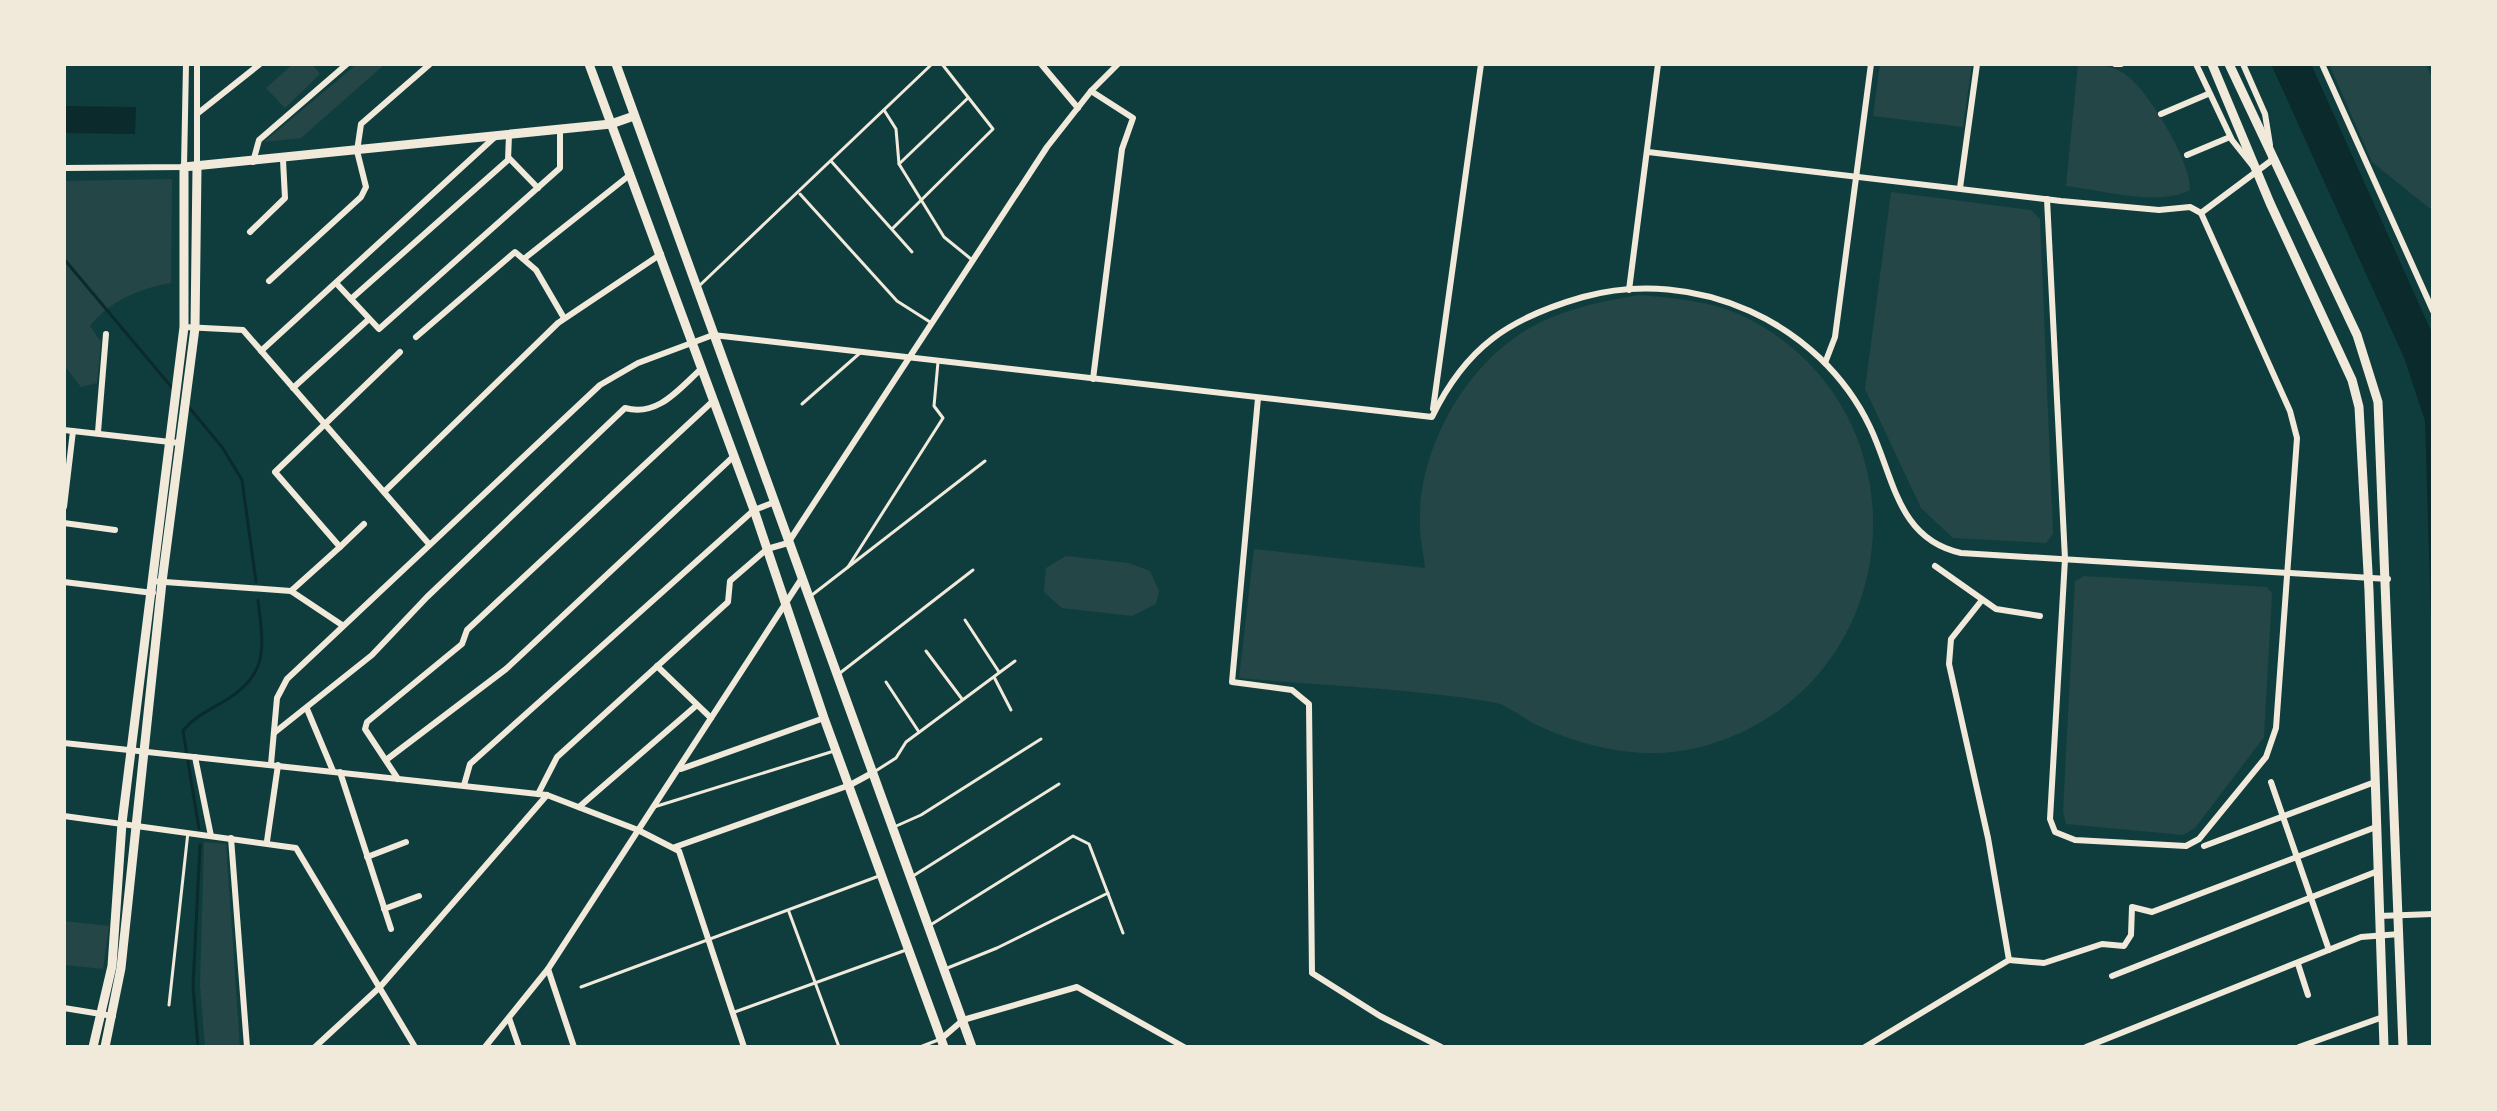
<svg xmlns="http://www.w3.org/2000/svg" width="2497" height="1111" viewBox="0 0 2497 1111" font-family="'Noto Serif',serif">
	<rect width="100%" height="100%" fill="#0f3d3e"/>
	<g fill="#244646">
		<polygon points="293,64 312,64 320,74 285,108 266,88"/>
		<polygon points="357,64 385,64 301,138 264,142"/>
		<polygon points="1880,64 1972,64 1963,127 1873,116"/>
		<path d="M 2078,64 C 2096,64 2110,64 2125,74 C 2148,90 2192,163 2190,190 C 2157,207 2103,190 2066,186 Z"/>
		<polygon points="2329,64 2425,64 2433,79 2433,211 2372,162"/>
		<path d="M 172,179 L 171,283 C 141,288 109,301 90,326 L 101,342 L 97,383 L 81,387 L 64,365 L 64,181 Z"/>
		<polygon points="1891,192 2031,210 2040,219 2053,534 2046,543 1953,538 1921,508 1865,389"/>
		<path d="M 1639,295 C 1675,298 1712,301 1745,317 C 1931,410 1910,682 1711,744 C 1653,763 1589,750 1535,724 C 1521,717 1507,704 1492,702 C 1409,688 1323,686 1239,678 L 1254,549 L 1425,568 C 1424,554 1420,540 1420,526 C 1417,448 1468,358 1539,323 C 1572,307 1604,301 1639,295 Z"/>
		<polygon points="1066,556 1129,563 1150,571 1159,591 1156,604 1132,616 1062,608 1044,592 1046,568"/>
		<polygon points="2084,576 2267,587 2272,593 2264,737 2195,828 2183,835 2066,824 2063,812 2075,581"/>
		<polygon points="204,842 226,844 240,1047 205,1047 200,985"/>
		<polygon points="64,921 109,926 103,969 64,965"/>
	</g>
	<g fill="#0a2a2b">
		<polygon points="2271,64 2311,64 2433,335 2433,688 2425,421 2405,360"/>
		<polygon points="64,106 136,107 135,134 64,133"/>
	</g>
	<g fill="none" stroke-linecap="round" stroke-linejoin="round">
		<g stroke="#0a2a2b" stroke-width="3">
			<polyline points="64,259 174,390"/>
			<polyline points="187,405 222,447 242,480 256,582"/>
			<path d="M 199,829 L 183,731 C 194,717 207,711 223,702 C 269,675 264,649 258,600"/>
			<polyline points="198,1047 193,986 200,845"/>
		</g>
		<g stroke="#f1e9da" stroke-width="3">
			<polyline points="884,110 896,129 899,164 944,237 971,259"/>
			<polyline points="831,161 912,252"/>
			<polyline points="899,164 968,98"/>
			<polyline points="800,194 897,301 930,322"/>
			<polyline points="892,229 993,129 942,64"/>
			<polyline points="698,287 932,64"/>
			<polyline points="802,404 860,353"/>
			<polyline points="848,567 943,418 934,406 938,362"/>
			<polyline points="812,595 985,461"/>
			<polyline points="965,620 999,672"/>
			<polyline points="926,651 962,699"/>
			<polyline points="840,673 973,570"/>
			<polyline points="994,677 1011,710"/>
			<polyline points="886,682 919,732"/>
			<polyline points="874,772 896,758 906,742 1015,661"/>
			<polyline points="654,807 834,751"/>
			<polyline points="894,827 921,815 1041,739"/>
			<polyline points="913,876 1059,784"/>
			<polyline points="789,912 839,1047"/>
			<polyline points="932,924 1073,836 1089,844 1123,933"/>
			<polyline points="945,969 997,948 1108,893"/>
			<polyline points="581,987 879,876"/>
			<polyline points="169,1005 188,832"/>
			<polyline points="732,1013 906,950"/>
			<polyline points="920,1047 938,1040"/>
		</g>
		<g stroke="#f1e9da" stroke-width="6">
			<polyline points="1041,64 1078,108"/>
			<polyline points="2115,64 2121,64"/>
			<polyline points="2196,64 2232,140 2252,165"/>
			<polyline points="2243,64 2265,114 2270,145"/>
			<polyline points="2322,64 2433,311"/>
			<polyline points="1091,91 1133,118 1122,149 1093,379"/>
			<polyline points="197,114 260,64"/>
			<polyline points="2161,114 2208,94"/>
			<polyline points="1648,152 2061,201 2159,210 2190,207 2201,213"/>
			<polyline points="2187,155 2230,137"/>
			<polyline points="509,158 538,188"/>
			<polyline points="253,162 259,140 347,64"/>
			<polyline points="197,167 197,64"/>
			<polyline points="64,168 184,167 186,64"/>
			<polyline points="1960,188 1977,64"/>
			<polyline points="2047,199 2065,559 2050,819 2055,832 2075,840 2186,846 2199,839 2266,757 2276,728 2297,438 2290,411 2201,213"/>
			<polyline points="2201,213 2272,160 2271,156"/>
			<polyline points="250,232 285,198 283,160"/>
			<polyline points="525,258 631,174"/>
			<polyline points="269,281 361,197 366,187 357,151 361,124 430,64"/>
			<polyline points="336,283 379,329 560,168 560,129"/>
			<polyline points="1629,290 1658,64"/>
			<polyline points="351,299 508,160 509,135"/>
			<polyline points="184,327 243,330 429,544"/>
			<polyline points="416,337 515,252 536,270 564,318"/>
			<polyline points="261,351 496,136"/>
			<polyline points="1825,363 1835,337 1871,64"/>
			<polyline points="293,388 369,319"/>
			<polyline points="1258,398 1232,682 1292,690 1309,704 1312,973 1380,1016 1441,1047"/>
			<polyline points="1433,409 1481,64"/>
			<polyline points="64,430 179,443"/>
			<polyline points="98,432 106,334"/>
			<polyline points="384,492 558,323 661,254"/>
			<polyline points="64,507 73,431"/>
			<polyline points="64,523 115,530"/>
			<polyline points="340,547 364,524"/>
			<polyline points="1935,566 1996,609 2040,616"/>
			<polyline points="151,581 291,591 342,625"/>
			<polyline points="64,582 153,593"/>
			<polyline points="291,591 340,547 275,472 400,352"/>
			<polyline points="657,666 711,718"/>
			<polyline points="307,709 333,771"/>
			<path d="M 274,733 L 372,655 L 427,597 L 625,408 C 658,417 679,389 701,369"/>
			<polyline points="64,743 547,795 638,830 679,851 744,1047"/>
			<polyline points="195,757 211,836"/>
			<polyline points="386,760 506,669 734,456"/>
			<path d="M 271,764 L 277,698 L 287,679 L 600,385 L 638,363 L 713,335 L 1432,417 C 1466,347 1509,318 1583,297 C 1695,266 1820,322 1870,427 C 1894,477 1897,539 1961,553 L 2388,579"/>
			<polyline points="681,769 824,718"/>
			<polyline points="340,772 391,929"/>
			<polyline points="398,779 365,729 367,722 462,644 467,630 713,401"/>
			<polyline points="2271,782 2329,950"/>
			<polyline points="464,785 470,764 754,510 775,502"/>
			<polyline points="538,794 557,757 728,602 730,581 767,549 788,543 1047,147 1091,91 1118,64"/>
			<polyline points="579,807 697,705"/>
			<polyline points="64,816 296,848 415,1047"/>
			<polyline points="231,838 247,1047"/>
			<polyline points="267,841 278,765"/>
			<polyline points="2204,846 2375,782"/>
			<polyline points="675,847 850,785 874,772"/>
			<polyline points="367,857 406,842"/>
			<polyline points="384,909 419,896"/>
			<polyline points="2379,916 2433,914"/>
			<polyline points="2009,960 2044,963 2102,944 2124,946 2131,935 2132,907 2152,912 2376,827"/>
			<polyline points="2298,964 2308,995"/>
			<polyline points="548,969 574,1047"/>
			<polyline points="2112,976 2378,871"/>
			<polyline points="64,1008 113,1016"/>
			<polyline points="509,1018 519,1047"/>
			<polyline points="941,1039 963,1020 1077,987 1184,1047"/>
			<polyline points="315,1047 380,987 547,795"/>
			<polyline points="485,1047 548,969 802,578"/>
			<polyline points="1865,1047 2009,960 1988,838 1949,664 1951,639 1982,600"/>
			<polyline points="2086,1047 2361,937 2400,934"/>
			<polyline points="2299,1047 2383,1017"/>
		</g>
		<g stroke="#f1e9da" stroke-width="9">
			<polyline points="589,64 754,510 824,718 944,1047"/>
			<polyline points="616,64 972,1047"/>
			<polyline points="2212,64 2270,203 2352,380 2359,407 2369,591 2384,1047"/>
			<polyline points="2229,64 2357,335 2378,402 2403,1047"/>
			<polyline points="93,1047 112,966 122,823 184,327 184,167 611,124 634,116"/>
			<polyline points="105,1047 121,968 162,582 195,328 197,167"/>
		</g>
	</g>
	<rect width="2497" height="1111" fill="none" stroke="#f1e9da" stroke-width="132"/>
</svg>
